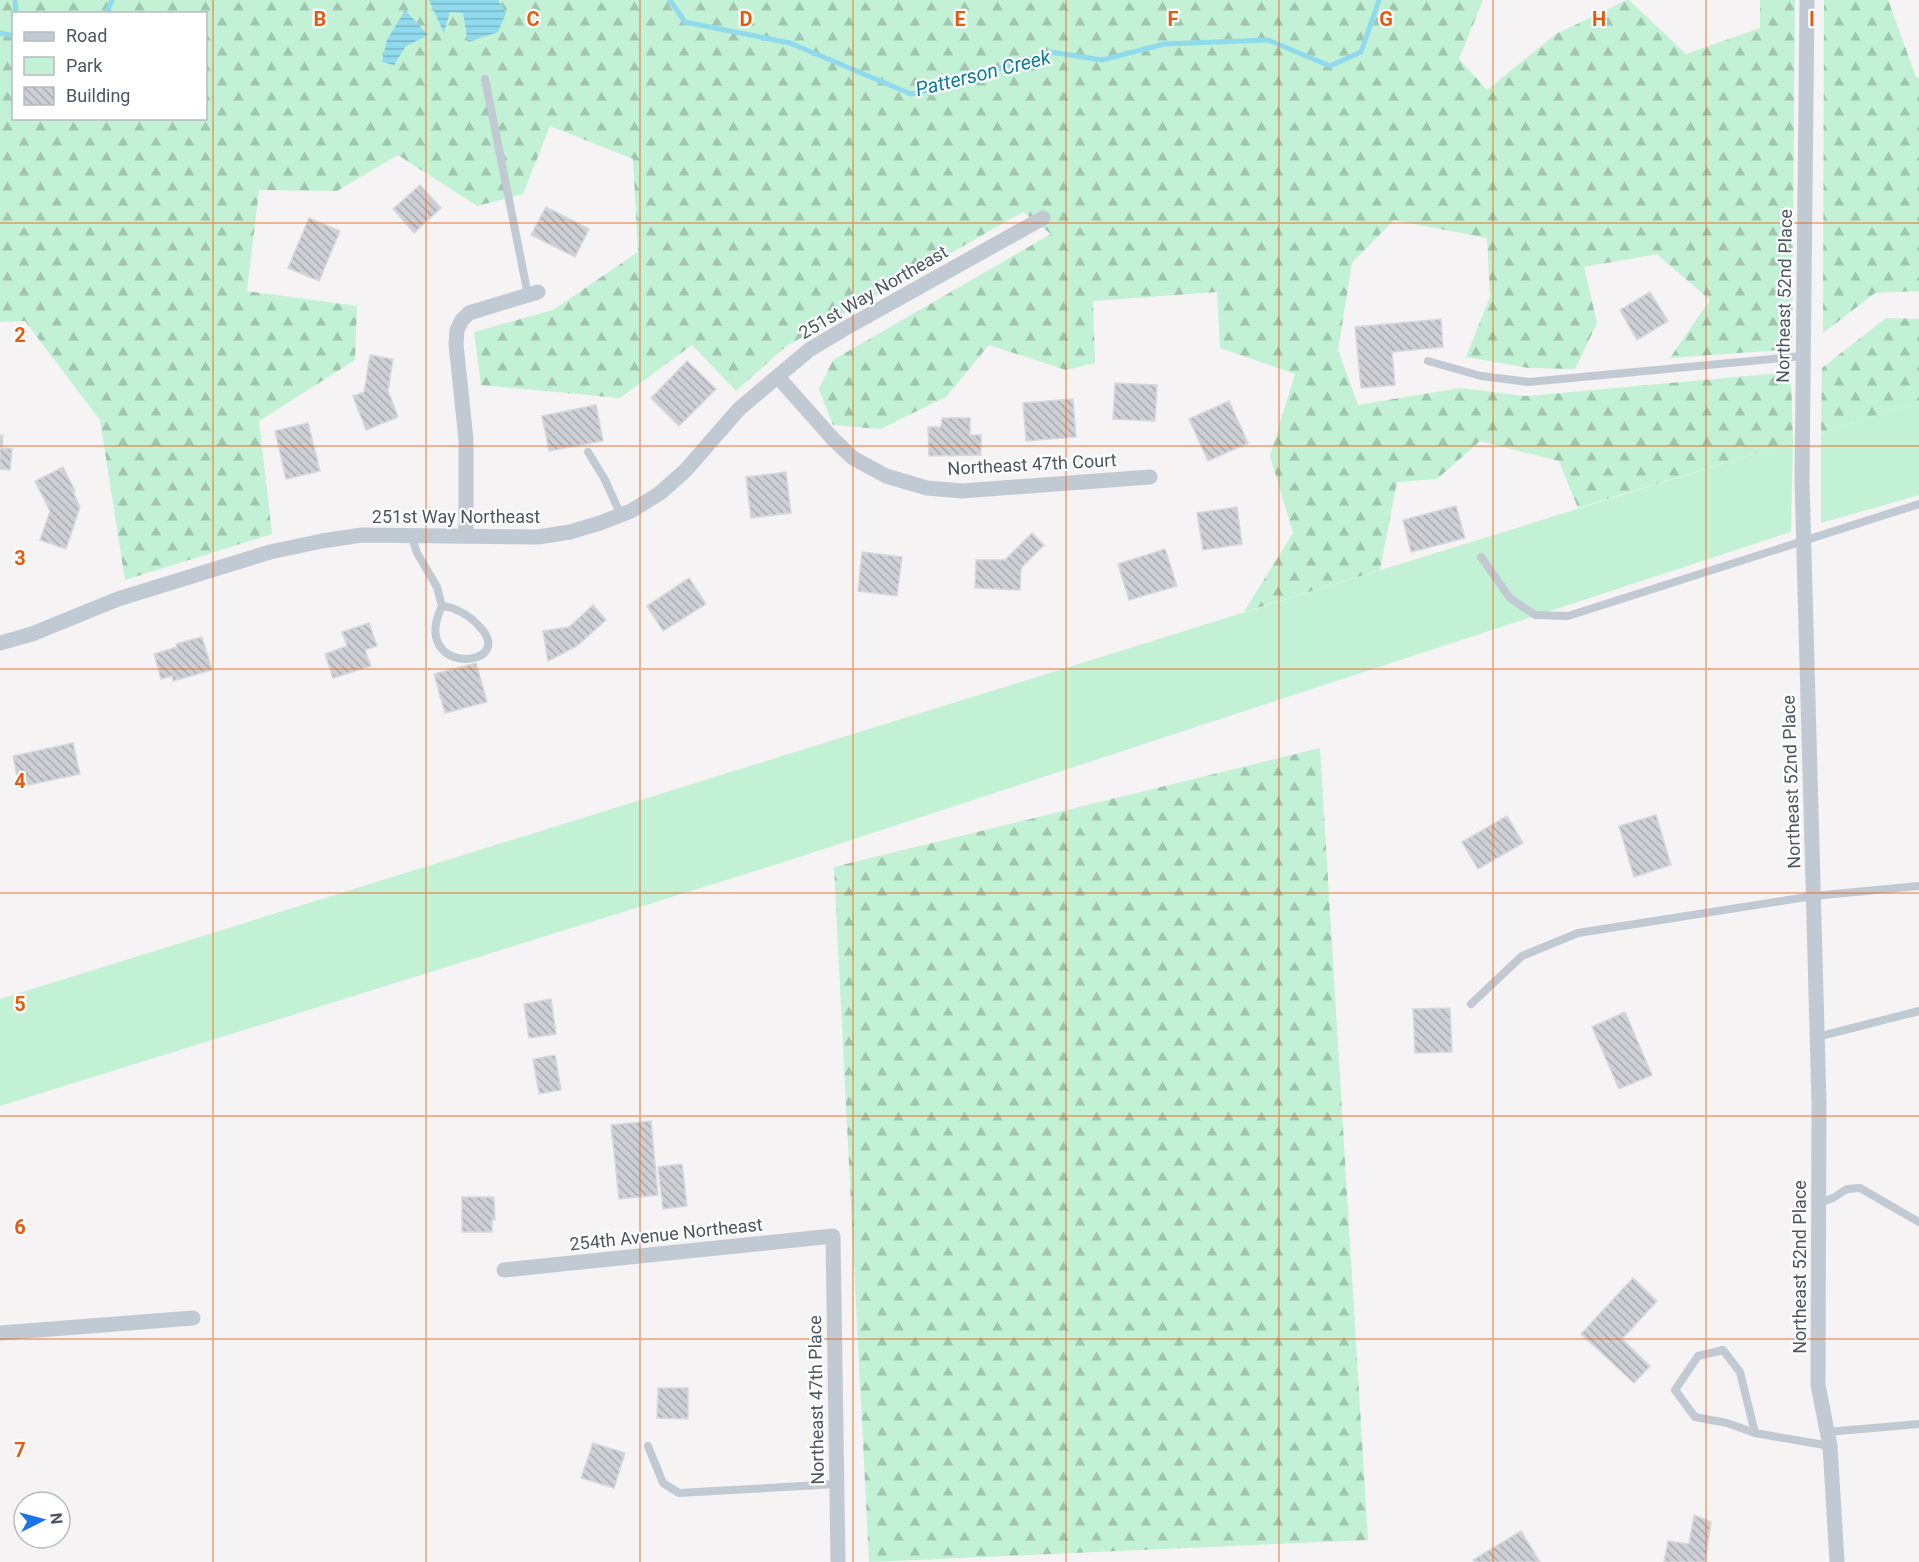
<svg xmlns="http://www.w3.org/2000/svg" width="1919" height="1562" viewBox="0 0 1919 1562" font-family="Roboto,sans-serif">
	<defs>
		<pattern id="forest-firs" width="22" height="20" patternUnits="userSpaceOnUse" patternTransform="scale(1.5)"><rect width="22" height="20" fill="#c3f1d5"/><path d="M5 1l3.5 6h-7zM16 11l3.5 6h-7z" fill="#a0c6b0"/></pattern>
		<pattern id="water-rules" width="6" height="5" patternUnits="userSpaceOnUse" patternTransform="scale(1.5)"><rect width="6" height="5" fill="#90daee"/><path d="M0 2.5h6" fill="none" stroke="#78b4c4"/></pattern>
		<pattern id="building-back-hatch" width="6" height="6" patternUnits="userSpaceOnUse" patternTransform="scale(1.5)"><rect width="6" height="6" fill="#cdcfd5"/><path d="M-1 5l2 2M0 0l6 6M5-1l2 2" fill="none" stroke="#a8abb0"/></pattern>
	</defs>
	<rect width="100%" height="100%" fill="#f5f3f3"/>
	<g fill="#c3f1d5">
		<polygon points="1919,402 1919,495 1821,523 1821,433"/>
		<polygon points="1793,442 1791,532 787,861 0,1106 0,999"/>
	</g>
	<g fill="url(#forest-firs)" fill-rule="evenodd">
		<path d="M 0,0 L 1483,0 L 1459,59 L 1487,90 L 1556,34 L 1627,0 L 1629,0 L 1686,54 L 1760,28 L 1760,0 L 1795,0 L 1792,349 L 1670,358 L 1710,300 L 1657,254 L 1584,267 L 1597,323 L 1575,369 L 1529,368 L 1466,357 L 1490,297 L 1487,238 L 1394,220 L 1352,263 L 1338,350 L 1358,405 L 1460,388 L 1527,396 L 1791,372 L 1793,442 L 1578,508 L 1559,461 L 1480,441 L 1437,479 L 1397,482 L 1380,570 L 1244,612 L 1293,533 L 1270,456 L 1295,374 L 1220,348 L 1217,292 L 1093,301 L 1095,363 L 1066,370 L 989,345 L 946,397 L 880,429 L 833,425 L 819,389 L 833,360 L 1051,234 L 1023,212 L 785,347 L 736,391 L 692,345 L 620,398 L 481,385 L 474,332 L 553,310 L 638,252 L 633,159 L 550,126 L 523,194 L 477,206 L 398,155 L 337,191 L 259,190 L 247,291 L 357,306 L 355,360 L 259,421 L 272,534 L 125,580 L 100,420 L 25,321 L 0,322 ZM 14,14 L 206,14 L 206,118 L 14,118 Z"/>
		<polygon points="1824,0 1888,0 1916,77 1919,77 1919,291 1875,293 1823,333"/>
		<polygon points="1886,318 1919,319 1919,402 1821,433 1822,368"/>
		<polygon points="1320,748 1368,1540 869,1562 834,867"/>
	</g>
	<g fill="url(#water-rules)">
		<polygon points="429,0 498,0 506,13 498,32 468,42 463,13 450,12 444,33"/>
		<polygon points="405,10 428,35 406,46 394,65 382,62 387,40"/>
	</g>
	<g fill="none" stroke-linecap="round" stroke-linejoin="round">
		<g stroke="#90daee" stroke-width="5">
			<polyline points="15,0 16,14"/>
			<polyline points="670,0 685,22 790,43 911,94 954,84 1050,52 1102,60 1164,44 1268,40 1330,66 1361,52 1379,0"/>
			<polyline points="106,14 112,0"/>
			<polyline points="0,33 14,36"/>
		</g>
	</g>
	<g fill="url(#building-back-hatch)" stroke="#d7d9de" stroke-width="1.5">
		<polygon points="420,185 441,208 414,233 393,209"/>
		<polygon points="546,207 589,229 575,257 531,235"/>
		<polygon points="309,218 340,231 319,281 288,268"/>
		<polygon points="1650,292 1668,321 1637,340 1620,310"/>
		<polygon points="1441,319 1443,347 1392,352 1395,385 1361,388 1355,327"/>
		<polygon points="370,355 393,359 388,391 398,417 366,430 353,396 364,392"/>
		<polygon points="687,361 716,389 679,426 651,398"/>
		<polygon points="1115,383 1157,385 1155,421 1113,419"/>
		<polygon points="1073,399 1076,437 1026,441 1023,403"/>
		<polygon points="1229,401 1248,443 1208,461 1189,419"/>
		<polygon points="596,405 603,441 549,451 542,416"/>
		<polygon points="942,418 970,418 970,435 981,435 981,455 929,456 928,427 941,427"/>
		<polygon points="308,423 320,471 286,479 275,431"/>
		<polygon points="0,435 3,435 2,448 12,449 10,470 0,469"/>
		<polygon points="63,467 75,491 73,492 80,507 66,549 40,540 50,511 35,481"/>
		<polygon points="786,472 791,513 751,518 746,477"/>
		<polygon points="1456,506 1465,538 1411,552 1403,520"/>
		<polygon points="1237,507 1242,544 1203,550 1197,513"/>
		<polygon points="1032,533 1044,545 1021,568 1020,590 975,588 976,560 1005,560"/>
		<polygon points="1165,549 1177,586 1129,600 1118,564"/>
		<polygon points="862,552 902,557 897,596 858,591"/>
		<polygon points="689,578 706,604 663,631 647,606"/>
		<polygon points="593,605 606,620 577,646 548,661 543,631 569,627"/>
		<polygon points="369,623 377,646 365,650 371,666 333,678 325,654 347,646 342,632"/>
		<polygon points="202,637 212,670 173,681 172,676 161,679 154,654 177,647 176,644"/>
		<polygon points="476,663 487,702 445,713 434,674"/>
		<polygon points="73,743 80,774 19,787 13,756"/>
		<polygon points="1656,815 1671,865 1634,877 1619,826"/>
		<polygon points="1507,816 1523,843 1478,869 1462,842"/>
		<polygon points="551,999 556,1034 529,1038 524,1004"/>
		<polygon points="1450,1008 1452,1052 1415,1053 1413,1009"/>
		<polygon points="1625,1012 1652,1075 1619,1089 1592,1027"/>
		<polygon points="555,1055 561,1090 539,1094 533,1059"/>
		<polygon points="651,1121 658,1195 619,1199 611,1125"/>
		<polygon points="682,1164 687,1206 663,1209 658,1167"/>
		<polygon points="462,1197 494,1197 495,1220 492,1220 492,1232 462,1232"/>
		<polygon points="1633,1278 1657,1301 1622,1339 1650,1366 1634,1383 1581,1334"/>
		<polygon points="658,1388 688,1388 688,1419 657,1418"/>
		<polygon points="593,1443 625,1453 614,1488 581,1478"/>
		<polygon points="1694,1515 1711,1522 1705,1562 1664,1562 1668,1541 1689,1544"/>
		<polygon points="1521,1531 1540,1562 1474,1562 1473,1560"/>
	</g>
	<g fill="none" stroke-linecap="round" stroke-linejoin="round">
		<g stroke="#c1cad2" stroke-width="8">
			<polyline points="485,79 528,295"/>
			<polyline points="1428,361 1481,376 1529,382 1803,356"/>
			<polyline points="588,452 604,478 621,515"/>
			<path d="M 411,535 L 417,553 L 437,587 L 442,606 C 408,677 520,669 479,626 C 470,616 455,607 442,606"/>
			<polyline points="1481,557 1510,598 1535,615 1568,616 1919,504"/>
			<polyline points="1471,1004 1522,956 1578,933 1813,896 1919,886"/>
			<polyline points="1817,1037 1919,1011"/>
			<polyline points="1819,1203 1833,1198 1847,1189 1860,1188 1919,1222"/>
			<polyline points="1827,1432 1919,1424"/>
			<polyline points="1755,1433 1740,1372 1723,1350 1698,1356 1675,1390 1695,1417 1727,1423 1755,1433 1830,1446"/>
			<polyline points="648,1446 663,1483 679,1493 837,1484"/>
		</g>
		<g stroke="#c1cad2" stroke-width="15">
			<polyline points="1807,0 1802,480 1819,1103 1818,1385 1830,1446 1837,1562"/>
			<polyline points="778,377 833,439 853,458 886,476 927,488 962,491 1150,477"/>
			<polyline points="466,535 466,440 456,344 457,330 462,320 469,313 538,292"/>
			<polyline points="0,643 32,634 118,599 270,552 322,541 362,535 538,537 570,532 600,523 631,511 660,493 685,471 739,409 809,350 844,329 1043,218"/>
			<polyline points="504,1270 833,1236 838,1562"/>
			<polyline points="0,1333 193,1318"/>
		</g>
	</g>
	<path fill="none" stroke="#e8590c" stroke-width="1.5" stroke-opacity="0.55" d="M 213,0 L 213,1562M 426,0 L 426,1562M 640,0 L 640,1562M 853,0 L 853,1562M 1066,0 L 1066,1562M 1279,0 L 1279,1562M 1493,0 L 1493,1562M 1706,0 L 1706,1562M 0,223 L 1919,223M 0,446 L 1919,446M 0,669 L 1919,669M 0,893 L 1919,893M 0,1116 L 1919,1116M 0,1339 L 1919,1339"/>
	<g text-anchor="middle" dominant-baseline="central" stroke-width="4.5" stroke-linejoin="round" paint-order="stroke">
		<g font-size="18" fill="#4a5661" stroke="#fff">
			<text transform="translate(873 292) rotate(-30)">251st Way Northeast</text>
			<text transform="translate(1784 296) rotate(-89)">Northeast 52nd Place</text>
			<text transform="translate(1032 464) rotate(-3)">Northeast 47th Court</text>
			<text x="456" y="516">251st Way Northeast</text>
			<text transform="translate(1791 782) rotate(-92)">Northeast 52nd Place</text>
			<text transform="translate(666 1234) rotate(-6)">254th Avenue Northeast</text>
			<text transform="translate(1799 1267) rotate(-90)">Northeast 52nd Place</text>
			<text transform="translate(816 1400) rotate(-91)">Northeast 47th Place</text>
		</g>
		<g font-size="20" font-style="italic" fill="#0c7c9b" stroke="#fff">
			<text transform="translate(983 73) rotate(-14)">Patterson Creek</text>
		</g>
	</g>
	<g font-size="20" text-anchor="middle" font-weight="bold" fill="#e8590c" stroke="#fff" stroke-width="4.5" stroke-linejoin="round" paint-order="stroke">
		<text x="320" y="26">B</text>
		<text x="533" y="26">C</text>
		<text x="746" y="26">D</text>
		<text x="960" y="26">E</text>
		<text x="1173" y="26">F</text>
		<text x="1386" y="26">G</text>
		<text x="1599" y="26">H</text>
		<text x="1812" y="26">I</text>
		<text x="20" y="342">2</text>
		<text x="20" y="565">3</text>
		<text x="20" y="788">4</text>
		<text x="20" y="1011">5</text>
		<text x="20" y="1234">6</text>
		<text x="20" y="1457">7</text>
	</g>
	<rect x="12" y="12" width="195" height="108" fill="#ffffff" stroke="#b7bbc0" stroke-width="1.5"/>
	<rect x="24" y="32" width="30" height="9" fill="#c1cad2" stroke="#b7bbc0" stroke-width="1.5"/>
	<text x="66" y="42" font-size="18" fill="#4a5661">Road</text>
	<rect x="24" y="57" width="30" height="18" fill="#c3f1d5" stroke="#b7bbc0" stroke-width="1.5"/>
	<text x="66" y="72" font-size="18" fill="#4a5661">Park</text>
	<rect x="24" y="87" width="30" height="18" fill="url(#building-back-hatch)" stroke="#b7bbc0" stroke-width="1.5"/>
	<text x="66" y="102" font-size="18" fill="#4a5661">Building</text>
	<g transform="translate(42 1520) rotate(84)"><circle r="28" fill="#ffffff" stroke="#b7bbc0" stroke-width="1.5"/>
	<path d="M0-4.5L10 22L0 15L-10 22Z" fill="#1a73e8"/>
	<text y="-9" font-size="16" font-weight="bold" text-anchor="middle" fill="#4a5661">N</text>
	</g>
</svg>
